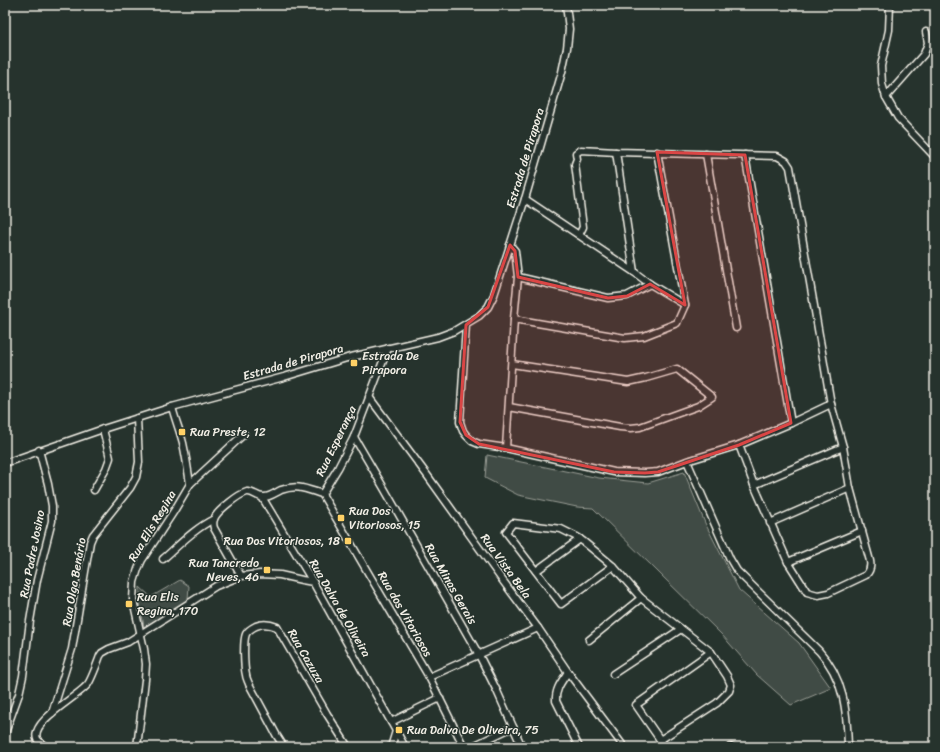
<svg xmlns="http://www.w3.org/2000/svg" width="940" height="752" viewBox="0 0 940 752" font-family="Sriracha,sans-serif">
	<rect width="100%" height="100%" fill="#26332d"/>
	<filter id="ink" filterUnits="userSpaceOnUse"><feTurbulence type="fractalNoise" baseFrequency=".025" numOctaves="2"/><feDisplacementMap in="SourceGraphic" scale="8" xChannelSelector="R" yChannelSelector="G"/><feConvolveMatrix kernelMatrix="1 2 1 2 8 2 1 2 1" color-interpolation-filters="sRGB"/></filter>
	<g filter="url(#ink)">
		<g fill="#414b45" stroke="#9a9e96">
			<polygon points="487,455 599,478 648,483 684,472 705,523 739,590 799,643 831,688 791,705 757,675 722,635 593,508 577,507 518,495 485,478"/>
			<polygon points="180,580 189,586 188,599 182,604 144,627 140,603 140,587 151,597"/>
		</g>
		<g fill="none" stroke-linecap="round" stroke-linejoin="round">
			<defs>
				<g id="street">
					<polyline points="890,5 889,30 881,66 882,84 886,97 898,118 935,157"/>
					<polyline points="886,97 924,54 928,43 926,32"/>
					<polyline points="616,152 634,272"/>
					<polyline points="706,154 736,328"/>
					<polyline points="745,155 791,423"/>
					<polyline points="525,199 634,272 650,284 685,305"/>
					<path d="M 579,235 L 583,227 L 575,164 L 577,159 L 576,153 L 581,150 L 616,152 L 777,156 L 786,161 L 790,167 L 831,404 L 843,447 L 850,488 L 870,561 C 871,566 870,571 866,575 L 828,593 L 818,595 L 807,592 L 788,562 L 754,485 L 739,445"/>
					<polyline points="518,277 608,298 627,296 650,284"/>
					<polyline points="514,319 625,338 644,336 677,323 685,305 657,152"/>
					<polyline points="466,325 460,422 463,431 466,435 472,441 479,444 506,448 614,472 645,473 658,472 687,461 739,445 791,423 831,404"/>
					<polyline points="369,397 427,475 500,577 538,628 568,672 624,747"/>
					<path d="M 172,407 C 175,419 180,431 183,443 C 186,457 188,470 190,484"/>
					<polyline points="509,407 620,427 631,428 640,427 698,406 712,397 677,369 646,378 628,382 512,364"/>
					<polyline points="354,437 385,490 479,655 497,691 522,747"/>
					<polyline points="506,448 514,319 518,277 515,251 510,245"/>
					<path d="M 687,461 L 730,559 L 737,571 L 819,651 C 844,678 847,711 848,747"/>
					<polyline points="5,463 103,429 172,407 284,377 347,358 438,337 454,331 479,316 488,307 494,295 525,199 562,72 567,48 569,29 566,5"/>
					<polyline points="754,485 843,447"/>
					<polyline points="94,490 106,469 110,458 103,429"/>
					<polyline points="322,494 429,677 464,747"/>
					<polyline points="322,494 338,468 354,437 388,348"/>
					<polyline points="262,497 313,582 405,747"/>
					<polyline points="770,523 850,488"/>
					<path d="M 163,559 C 179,545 194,529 214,519"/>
					<polyline points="788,562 862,531"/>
					<polyline points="613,566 561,604 506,532 513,523 561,529 577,537 584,542 613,566 641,598 711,652 727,676 731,685 729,691 717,703 660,740"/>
					<polyline points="536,571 580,539"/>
					<path d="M 241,576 L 214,528 C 213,525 213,522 214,519 C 217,511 239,494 247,492 C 253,491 258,498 264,497 C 270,497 275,493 281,490 C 298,484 306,489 322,494"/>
					<polyline points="589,640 641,598"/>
					<path d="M 568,672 C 562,681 555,689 556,701 L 579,747"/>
					<polyline points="613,674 681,629"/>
					<polyline points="429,677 538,628"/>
					<polyline points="52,713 72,649 90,542 93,535 130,488 136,477 139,462 137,418"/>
					<polyline points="391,722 440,698"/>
					<polyline points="5,733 19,694 23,676 30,621 37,580 52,521 52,506 48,484 39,450"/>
					<path d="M 46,747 C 43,745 39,742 37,739 C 30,721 78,697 88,684 C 92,678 97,664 100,656 L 102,653 L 109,649 L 128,642 L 216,586 L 241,576 L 260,574 L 280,575 L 302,580 L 313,582"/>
					<polyline points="137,747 145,680 146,664 144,649 133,600 134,582 138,569 142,560 174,511 190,484 244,434"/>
					<path d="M 284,747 L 277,736 L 249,684 C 248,681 246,678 246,675 C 244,667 243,641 246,634 C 248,630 252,628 256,626 C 263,623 270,624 277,627 L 327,714 L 348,747"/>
					<polyline points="391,747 396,731"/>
					<polyline points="471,747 513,727"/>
					<polyline points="665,747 636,705 711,652"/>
					<polyline points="730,747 732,747"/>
				</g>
			</defs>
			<use href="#street" stroke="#f4f1e8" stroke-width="9"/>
			<use href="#street" stroke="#26332d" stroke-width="6"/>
		</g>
	</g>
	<path fill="#da4645" fill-opacity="0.2" stroke="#da4645" stroke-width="3" stroke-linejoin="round" d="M 657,152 L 745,155 L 791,423 L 739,445 L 658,472 L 645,473 L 614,472 L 479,444 L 466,435 L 460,422 L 466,325 L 488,307 L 510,245 L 515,251 L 518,277 L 608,298 L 627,296 L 650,284 L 685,305 Z"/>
	<g fill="#ffd166" stroke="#26332d" stroke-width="1.5">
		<rect x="350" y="359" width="8" height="8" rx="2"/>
		<rect x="178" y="428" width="8" height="8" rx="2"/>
		<rect x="337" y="514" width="8" height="8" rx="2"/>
		<rect x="344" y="537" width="8" height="8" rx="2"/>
		<rect x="263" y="566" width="8" height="8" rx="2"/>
		<rect x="125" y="600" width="8" height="8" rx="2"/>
		<rect x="395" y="726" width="8" height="8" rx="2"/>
	</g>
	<g text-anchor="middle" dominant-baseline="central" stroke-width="3" stroke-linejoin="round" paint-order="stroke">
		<g font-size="12" fill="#f4f1e8" stroke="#26332d">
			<text transform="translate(525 158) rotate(-73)">Estrada de Pirapora</text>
			<text transform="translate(293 362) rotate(-16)">Estrada de Pirapora</text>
			<text transform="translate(336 441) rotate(-64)">Rua Esperança</text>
			<text transform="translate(152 526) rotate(-59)">Rua Elis Regina</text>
			<text transform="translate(32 554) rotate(-79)">Rua Padre Josino</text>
			<text transform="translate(506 566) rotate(54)">Rua Vista Bela</text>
			<text transform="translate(74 582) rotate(-80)">Rua Olga Benário</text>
			<text transform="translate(451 584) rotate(60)">Rua Minas Gerais</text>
			<text transform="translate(340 608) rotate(60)">Rua Dalva de Oliveira</text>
			<text transform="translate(405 614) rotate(60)">Rua dos Vitoriosos</text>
			<text transform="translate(306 656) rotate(60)">Rua Cazuza</text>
		</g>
		<g font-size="12" fill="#f4f1e8" stroke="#26332d" text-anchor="start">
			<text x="362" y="356">Estrada De<tspan x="362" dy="14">Pirapora</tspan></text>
			<text x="190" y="432">Rua Preste, 12</text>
			<text x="349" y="511">Rua Dos<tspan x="349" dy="14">Vitoriosos, 15</tspan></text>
			<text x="340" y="541" text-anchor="end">Rua Dos Vitoriosos, 18</text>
			<text x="259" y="563" text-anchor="end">Rua Tancredo<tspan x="259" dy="14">Neves, 46</tspan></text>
			<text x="137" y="597">Rua Elis<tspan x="137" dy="14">Regina, 170</tspan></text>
			<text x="407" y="730">Rua Dalva De Oliveira, 75</text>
		</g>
	</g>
	<rect width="940" height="752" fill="none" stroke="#26332d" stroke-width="20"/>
	<rect x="10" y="10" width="920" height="732" fill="none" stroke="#f4f1e8" stroke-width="1.5" filter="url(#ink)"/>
</svg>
